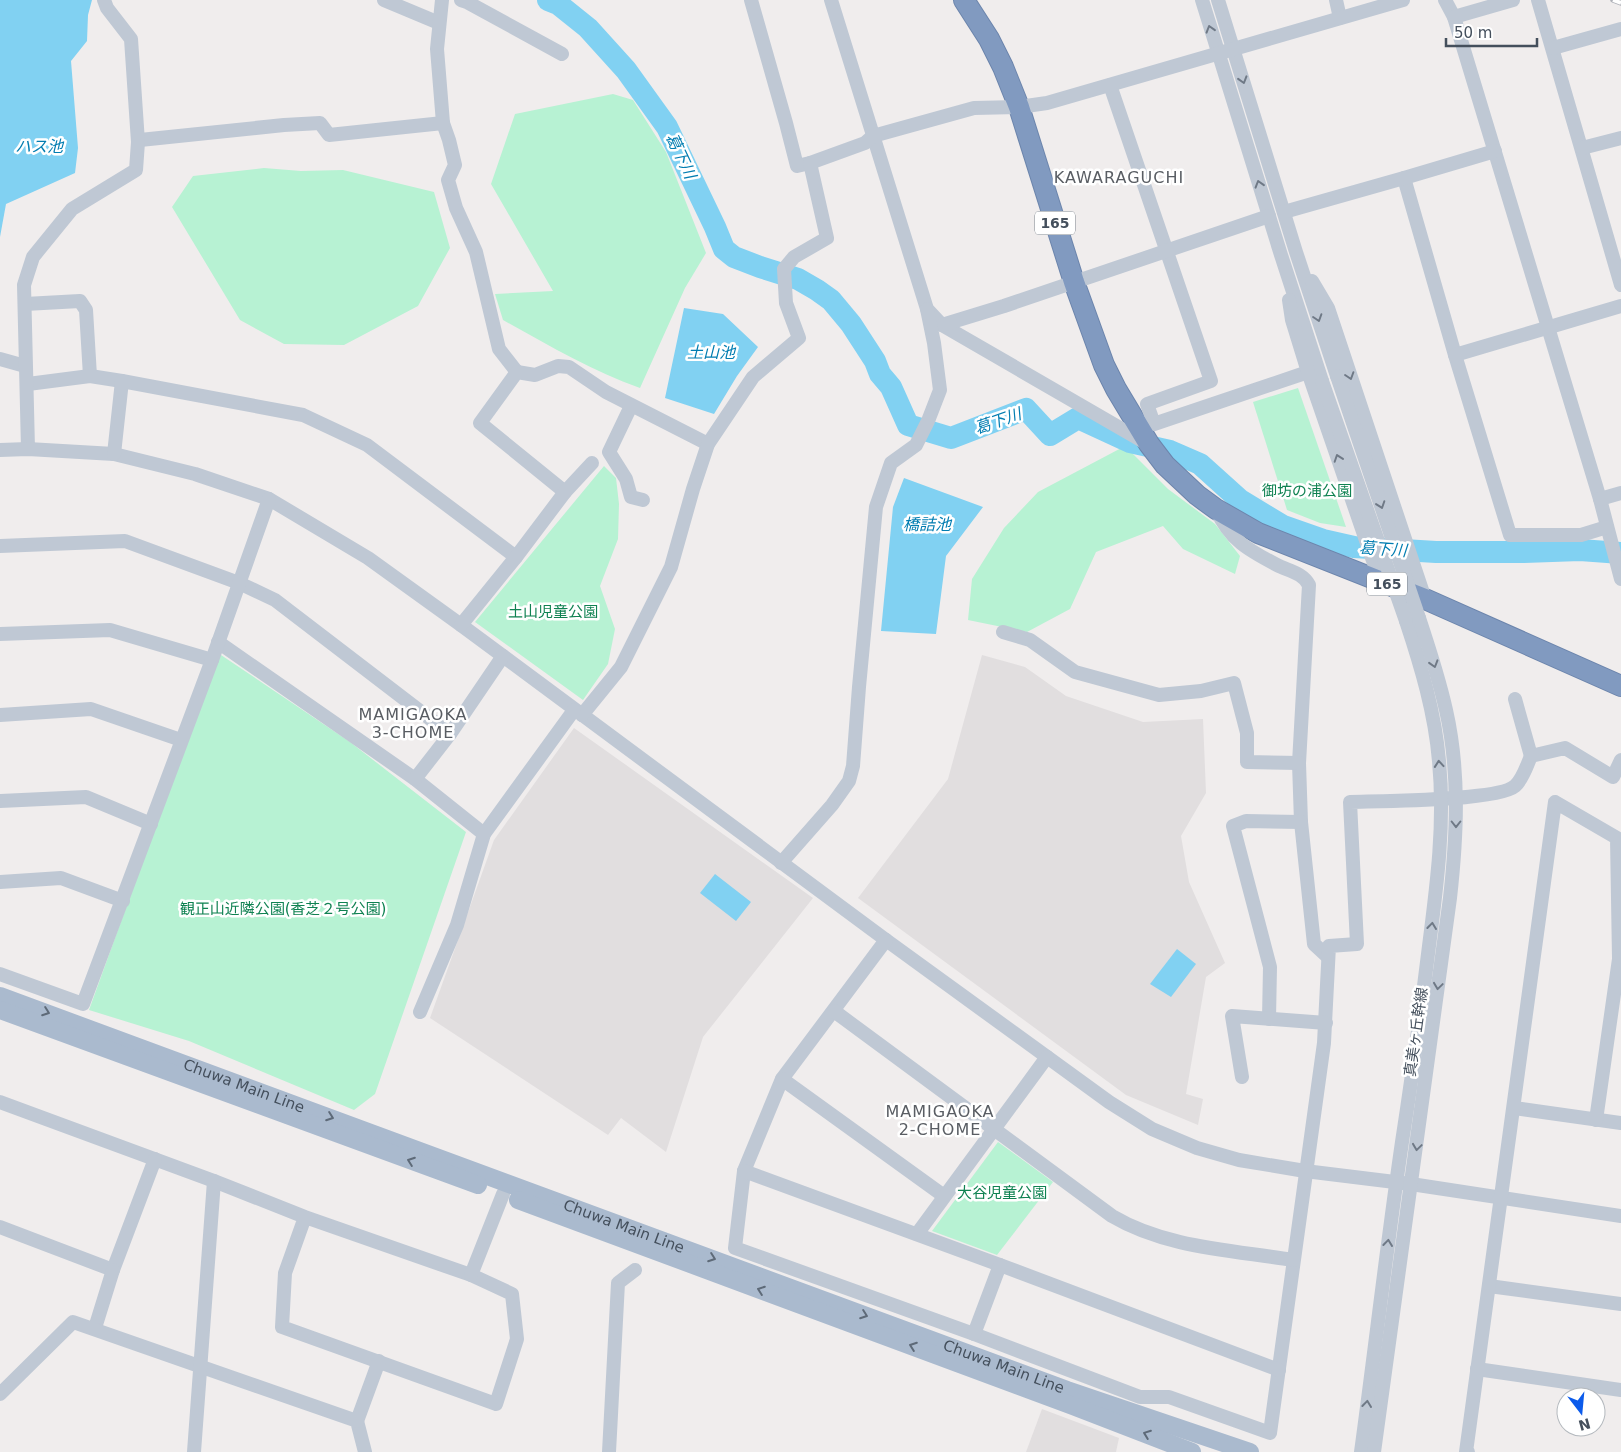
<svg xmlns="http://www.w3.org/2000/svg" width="1621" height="1452" viewBox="0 0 1621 1452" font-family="'DejaVu Sans','Noto Sans JP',sans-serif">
	<rect width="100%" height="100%" fill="#f0eded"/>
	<g fill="#e1dedf">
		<polygon points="982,655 1025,667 1066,696 1143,722 1203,719 1206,793 1181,836 1189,882 1225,963 1206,977 1186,1094 1203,1099 1198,1125 1126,1095 858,898 948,779"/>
		<polygon points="574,728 813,898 703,1037 666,1152 621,1118 608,1135 430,1018 494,840"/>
		<polygon points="1042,1409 1119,1438 1116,1452 1026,1452"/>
	</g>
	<g fill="#b7f2d3">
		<path d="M 613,94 L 633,100 L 666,152 L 706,253 L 685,288 L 640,388 C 592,371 548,345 503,320 L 495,294 L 553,291 L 491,184 L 515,114 Z"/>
		<polygon points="264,168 301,171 343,170 434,192 450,248 418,306 344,345 284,344 240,320 172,207 193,176"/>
		<polygon points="1298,388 1346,527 1320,523 1287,510 1253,402"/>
		<polygon points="1125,446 1168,489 1215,524 1240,556 1235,574 1183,549 1163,526 1096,552 1070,609 1027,632 968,620 972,579 1004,528 1038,492"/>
		<polygon points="604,466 616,478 619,504 618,539 600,586 615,629 608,664 583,700 475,622"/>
		<polygon points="218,653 350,742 466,832 375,1094 354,1110 189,1041 89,1010"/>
		<polygon points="998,1142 1053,1182 997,1255 932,1231"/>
	</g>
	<g fill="#81d1f2">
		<polygon points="0,0 92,0 88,15 87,41 71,61 78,148 75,173 6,204 0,237"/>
		<polygon points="684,308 723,314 758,347 737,376 714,414 665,398"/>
		<polygon points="904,478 983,507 946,556 936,634 881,631 893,507"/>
		<polygon points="715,874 751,902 736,921 700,893"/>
		<polygon points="1177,949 1196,964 1171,997 1150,984"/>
	</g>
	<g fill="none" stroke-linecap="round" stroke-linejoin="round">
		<polyline stroke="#81d1f2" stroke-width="22" points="548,0 558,4 588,28 626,70 667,127 715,227 724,249 734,257 760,267 798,279 817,290 831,300 851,324 875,361 880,374 891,387 908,425 951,438 1026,409 1050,435 1078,418 1130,442 1170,451 1200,464 1240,500 1283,526 1323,540 1354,547 1436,552 1524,552 1580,550 1621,553"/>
		<defs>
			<polyline id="highway" points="964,0 989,39 1003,67 1019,107 1074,282 1104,365 1116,389 1149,444 1165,465 1197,495 1216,509 1258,533 1425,599 1621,686"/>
		</defs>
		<use href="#highway" stroke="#6c85ac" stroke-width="22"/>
		<g stroke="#bfc8d4" stroke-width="14">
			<polyline points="384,0 439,23"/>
			<polyline points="461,0 467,2 562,54"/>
			<polyline points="751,0 786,123 797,166 810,163"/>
			<polyline points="831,0 927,309 942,325 1146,443"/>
			<polyline points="1202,0 1281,255 1322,381"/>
			<polyline points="1218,0 1296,252 1337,376"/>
			<polyline points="1336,0 1340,18"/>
			<polyline points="1445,0 1454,17 1600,499 1621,579"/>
			<polyline points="1538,0 1621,285"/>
			<polyline points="1454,17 1513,0"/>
			<polyline points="1553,48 1621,29"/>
			<polyline points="1110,85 1211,381 1147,404 1154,424 1308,372"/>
			<polyline points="443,123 449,140 455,165 448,180 456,208 476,252 499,349 517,372"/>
			<polyline points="138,142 140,140 284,125 320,123 329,135 443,123 437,49 442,0"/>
			<polyline points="1582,148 1621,138"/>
			<polyline points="1404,178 1455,355 1510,535 1581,535 1607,527"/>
			<polyline points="1284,212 1404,178 1495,151"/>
			<polyline points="1312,281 1328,308 1425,599"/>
			<polyline points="1289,300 1292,320 1308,372 1380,581"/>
			<polyline points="25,304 80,301 86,310 90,376"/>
			<polyline points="942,325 1004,306 1269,216"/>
			<polyline points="1455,355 1621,306"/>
			<polyline points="0,359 25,366"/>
			<polyline points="28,384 90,376 122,381"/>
			<polyline points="631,406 609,452 626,479 631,497 643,500"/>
			<polyline points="28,449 24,285 33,257 72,209 136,170 138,142 131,39 107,8 104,0"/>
			<polyline points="0,450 28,449 114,454 195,474 269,499 368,558 461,625 886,940 1109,1102 1152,1129 1197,1148 1239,1160 1305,1171 1411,1184 1621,1216"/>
			<polyline points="114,454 122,381 303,415 367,445 516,557 461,625"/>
			<polyline points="565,492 480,423 517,372 535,375 558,366 569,367 606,392 708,444"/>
			<polyline points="1600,499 1621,493"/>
			<path d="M 1216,509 C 1230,540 1248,550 1277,565 C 1289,571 1303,573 1309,585 L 1299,763 L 1301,822 L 1314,944 L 1327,956"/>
			<polyline points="0,546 125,541 239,583 275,600 450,734"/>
			<polyline points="516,557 565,492 592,463"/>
			<polyline points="1003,632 1030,640 1075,672 1159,695 1201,691 1234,683 1247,733 1247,762 1299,763"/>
			<polyline points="0,634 110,630 212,660"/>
			<polyline points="218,642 415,779 484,834"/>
			<polyline points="1515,699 1531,756"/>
			<polyline points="0,715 91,709 181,740"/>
			<polyline points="582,715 621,667 671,567 693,489 708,444 753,377 799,338 786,303 784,269 794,257 827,238 810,163 865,143 873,136 974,108 1019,107 1047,103 1403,0"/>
			<polyline points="415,779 450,734 503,656"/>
			<polyline points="0,801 86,797 151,824"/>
			<polyline points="781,863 832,805 849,781 853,766 859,687 876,507 891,463 916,445 928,421 940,390 934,343 927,309"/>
			<polyline points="0,882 61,878 123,901"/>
			<path d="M 886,940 L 782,1079 L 744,1171 L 735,1248 L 974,1334 L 1140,1397 L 1169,1397 L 1270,1433 L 1324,1043 L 1329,946 L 1357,944 L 1350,802 C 1378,801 1498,801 1515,786 C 1523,779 1527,765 1531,756 L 1565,748 L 1613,777 L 1621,760"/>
			<polyline points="0,974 83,1004 212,660 269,499"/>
			<path d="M 834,1011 L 1112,1216 C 1166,1248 1232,1250 1293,1260"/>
			<polyline points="420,1012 457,925 484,834 574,710"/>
			<polyline points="1269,1019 1270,967 1233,826 1246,821 1301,822"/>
			<polyline points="1242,1077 1232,1016 1326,1023"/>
			<polyline points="782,1079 944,1196"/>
			<polyline points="0,1102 214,1181 305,1217 471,1275 512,1294 517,1339 496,1404 282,1327 285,1273 305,1217"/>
			<polyline points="1514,1108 1621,1123"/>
			<polyline points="744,1171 1000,1265 1279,1370"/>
			<polyline points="0,1227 113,1270 155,1159"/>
			<polyline points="917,1234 1047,1057"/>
			<polyline points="471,1275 503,1194"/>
			<polyline points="1489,1286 1621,1304"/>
			<polyline points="95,1328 113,1270"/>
			<polyline points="974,1334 1000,1265"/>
			<polyline points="1477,1369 1621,1390"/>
			<polyline points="0,1394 73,1322 357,1421 365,1452"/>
			<polyline points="357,1421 379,1361"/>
			<polyline points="194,1452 214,1181"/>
			<polyline points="609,1452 618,1283 635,1270"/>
			<path d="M 1361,1452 C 1375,1349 1387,1245 1402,1142 C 1412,1077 1421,1011 1429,946 C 1437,884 1445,823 1439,761 C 1435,713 1421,666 1406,621"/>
			<path d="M 1374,1452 L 1450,898 C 1457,835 1460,772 1446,710 C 1439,679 1429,648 1419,618"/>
			<polyline points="1468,1452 1466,1452 1555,802 1617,838 1619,959 1596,1120"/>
		</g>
		<g stroke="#aabace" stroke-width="18">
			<path id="s1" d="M 0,996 L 1067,1390 L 1250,1452"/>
			<polyline points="0,1010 478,1185"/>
			<polyline points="518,1200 1073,1406 1192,1452"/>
		</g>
		<use href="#highway" stroke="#819ac0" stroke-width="20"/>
		<defs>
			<polyline id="rail" points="1613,0 1621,3"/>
		</defs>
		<use href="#rail" stroke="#afb1b8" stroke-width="5.5"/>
		<use href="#rail" stroke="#fff" stroke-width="4" stroke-dasharray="11" stroke-linecap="butt"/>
		<g stroke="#bfc8d4" stroke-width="14">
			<polyline points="1337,376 1419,618"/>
			<polyline points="1322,381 1406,621"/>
		</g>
	</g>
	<defs><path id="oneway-chevron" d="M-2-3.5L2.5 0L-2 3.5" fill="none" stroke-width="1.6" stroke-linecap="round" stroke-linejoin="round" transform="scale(1.25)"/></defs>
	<g stroke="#6f7986">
		<use href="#oneway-chevron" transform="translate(1210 29) rotate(-107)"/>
		<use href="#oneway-chevron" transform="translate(1243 80) rotate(73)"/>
		<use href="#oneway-chevron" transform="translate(1259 184) rotate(-107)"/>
		<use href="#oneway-chevron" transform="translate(1318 318) rotate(72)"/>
		<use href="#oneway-chevron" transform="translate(1350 376) rotate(72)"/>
		<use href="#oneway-chevron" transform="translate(1338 458) rotate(-109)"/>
		<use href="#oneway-chevron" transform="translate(1381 505) rotate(71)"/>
		<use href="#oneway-chevron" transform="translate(1434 664) rotate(73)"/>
		<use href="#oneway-chevron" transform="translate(1439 764) rotate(-95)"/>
		<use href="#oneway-chevron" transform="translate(1456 824) rotate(90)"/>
		<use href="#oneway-chevron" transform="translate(1432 926) rotate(-83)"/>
		<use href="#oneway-chevron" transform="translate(1438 986) rotate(98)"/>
		<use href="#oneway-chevron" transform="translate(1417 1147) rotate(98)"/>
		<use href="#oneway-chevron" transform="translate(1388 1243) rotate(-83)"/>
		<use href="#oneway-chevron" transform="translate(1367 1404) rotate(-83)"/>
	</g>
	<g stroke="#5e6a78">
		<use href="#oneway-chevron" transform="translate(46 1012) rotate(20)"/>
		<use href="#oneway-chevron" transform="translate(330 1117) rotate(20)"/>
		<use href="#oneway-chevron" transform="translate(411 1161) rotate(-160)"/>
		<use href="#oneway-chevron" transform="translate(712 1258) rotate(20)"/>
		<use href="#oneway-chevron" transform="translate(761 1290) rotate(-160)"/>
		<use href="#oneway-chevron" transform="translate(864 1315) rotate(20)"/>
		<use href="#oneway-chevron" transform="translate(913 1346) rotate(-160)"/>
		<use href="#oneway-chevron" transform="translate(1147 1434) rotate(-159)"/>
	</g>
	<g text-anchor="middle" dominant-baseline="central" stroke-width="5" stroke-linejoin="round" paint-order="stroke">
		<g fill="#fff" stroke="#7c848d" stroke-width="1">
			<rect x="1035" y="211.5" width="40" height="23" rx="4"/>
			<rect x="1367" y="572.5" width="40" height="23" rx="4"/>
		</g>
		<g font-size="14" font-weight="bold" fill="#444f5c">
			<text x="1055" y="223">165</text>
			<text x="1387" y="584">165</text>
		</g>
		<g font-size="15" fill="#108252" stroke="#fff">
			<text x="1307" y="491">御坊の浦公園</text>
			<text x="553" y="612">土山児童公園</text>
			<text x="283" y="909">観正山近隣公園(香芝２号公園)</text>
			<text x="1002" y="1193">大谷児童公園</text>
		</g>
		<g font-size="15" fill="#444f5c" stroke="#fff">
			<text transform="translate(1416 1032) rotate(-82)">真美ヶ丘幹線</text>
			<text stroke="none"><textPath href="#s1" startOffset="260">Chuwa Main Line</textPath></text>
			<text stroke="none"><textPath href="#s1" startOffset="665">Chuwa Main Line</textPath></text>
			<text stroke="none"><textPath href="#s1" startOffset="1070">Chuwa Main Line</textPath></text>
		</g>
		<g font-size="16" font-style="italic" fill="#027db1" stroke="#fff">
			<text x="39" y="146">ハス池</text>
			<text transform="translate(681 156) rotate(65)">葛下川</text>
			<text x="711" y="352">土山池</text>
			<text transform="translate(998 421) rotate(-19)">葛下川</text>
			<text x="927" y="524">橋詰池</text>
			<text transform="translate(1383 549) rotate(4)">葛下川</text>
		</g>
		<g font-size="16" letter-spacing="1" fill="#595d63" stroke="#fff">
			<text x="1119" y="177">KAWARAGUCHI</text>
			<text x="413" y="714">MAMIGAOKA<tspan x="413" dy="18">3-CHOME</tspan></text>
			<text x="940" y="1111">MAMIGAOKA<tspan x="940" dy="18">2-CHOME</tspan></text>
		</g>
	</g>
	<g transform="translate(1581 1412) rotate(164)"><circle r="24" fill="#ffffff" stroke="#b4b9be"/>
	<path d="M0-4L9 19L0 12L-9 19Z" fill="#0c5beb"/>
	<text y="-8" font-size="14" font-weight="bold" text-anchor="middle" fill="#444f5c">N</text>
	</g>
	<path d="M1446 38v8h91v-8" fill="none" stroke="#444f5c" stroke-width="2.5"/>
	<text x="1454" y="38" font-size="15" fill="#444f5c" stroke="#ffffff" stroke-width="4" paint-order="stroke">50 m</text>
</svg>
